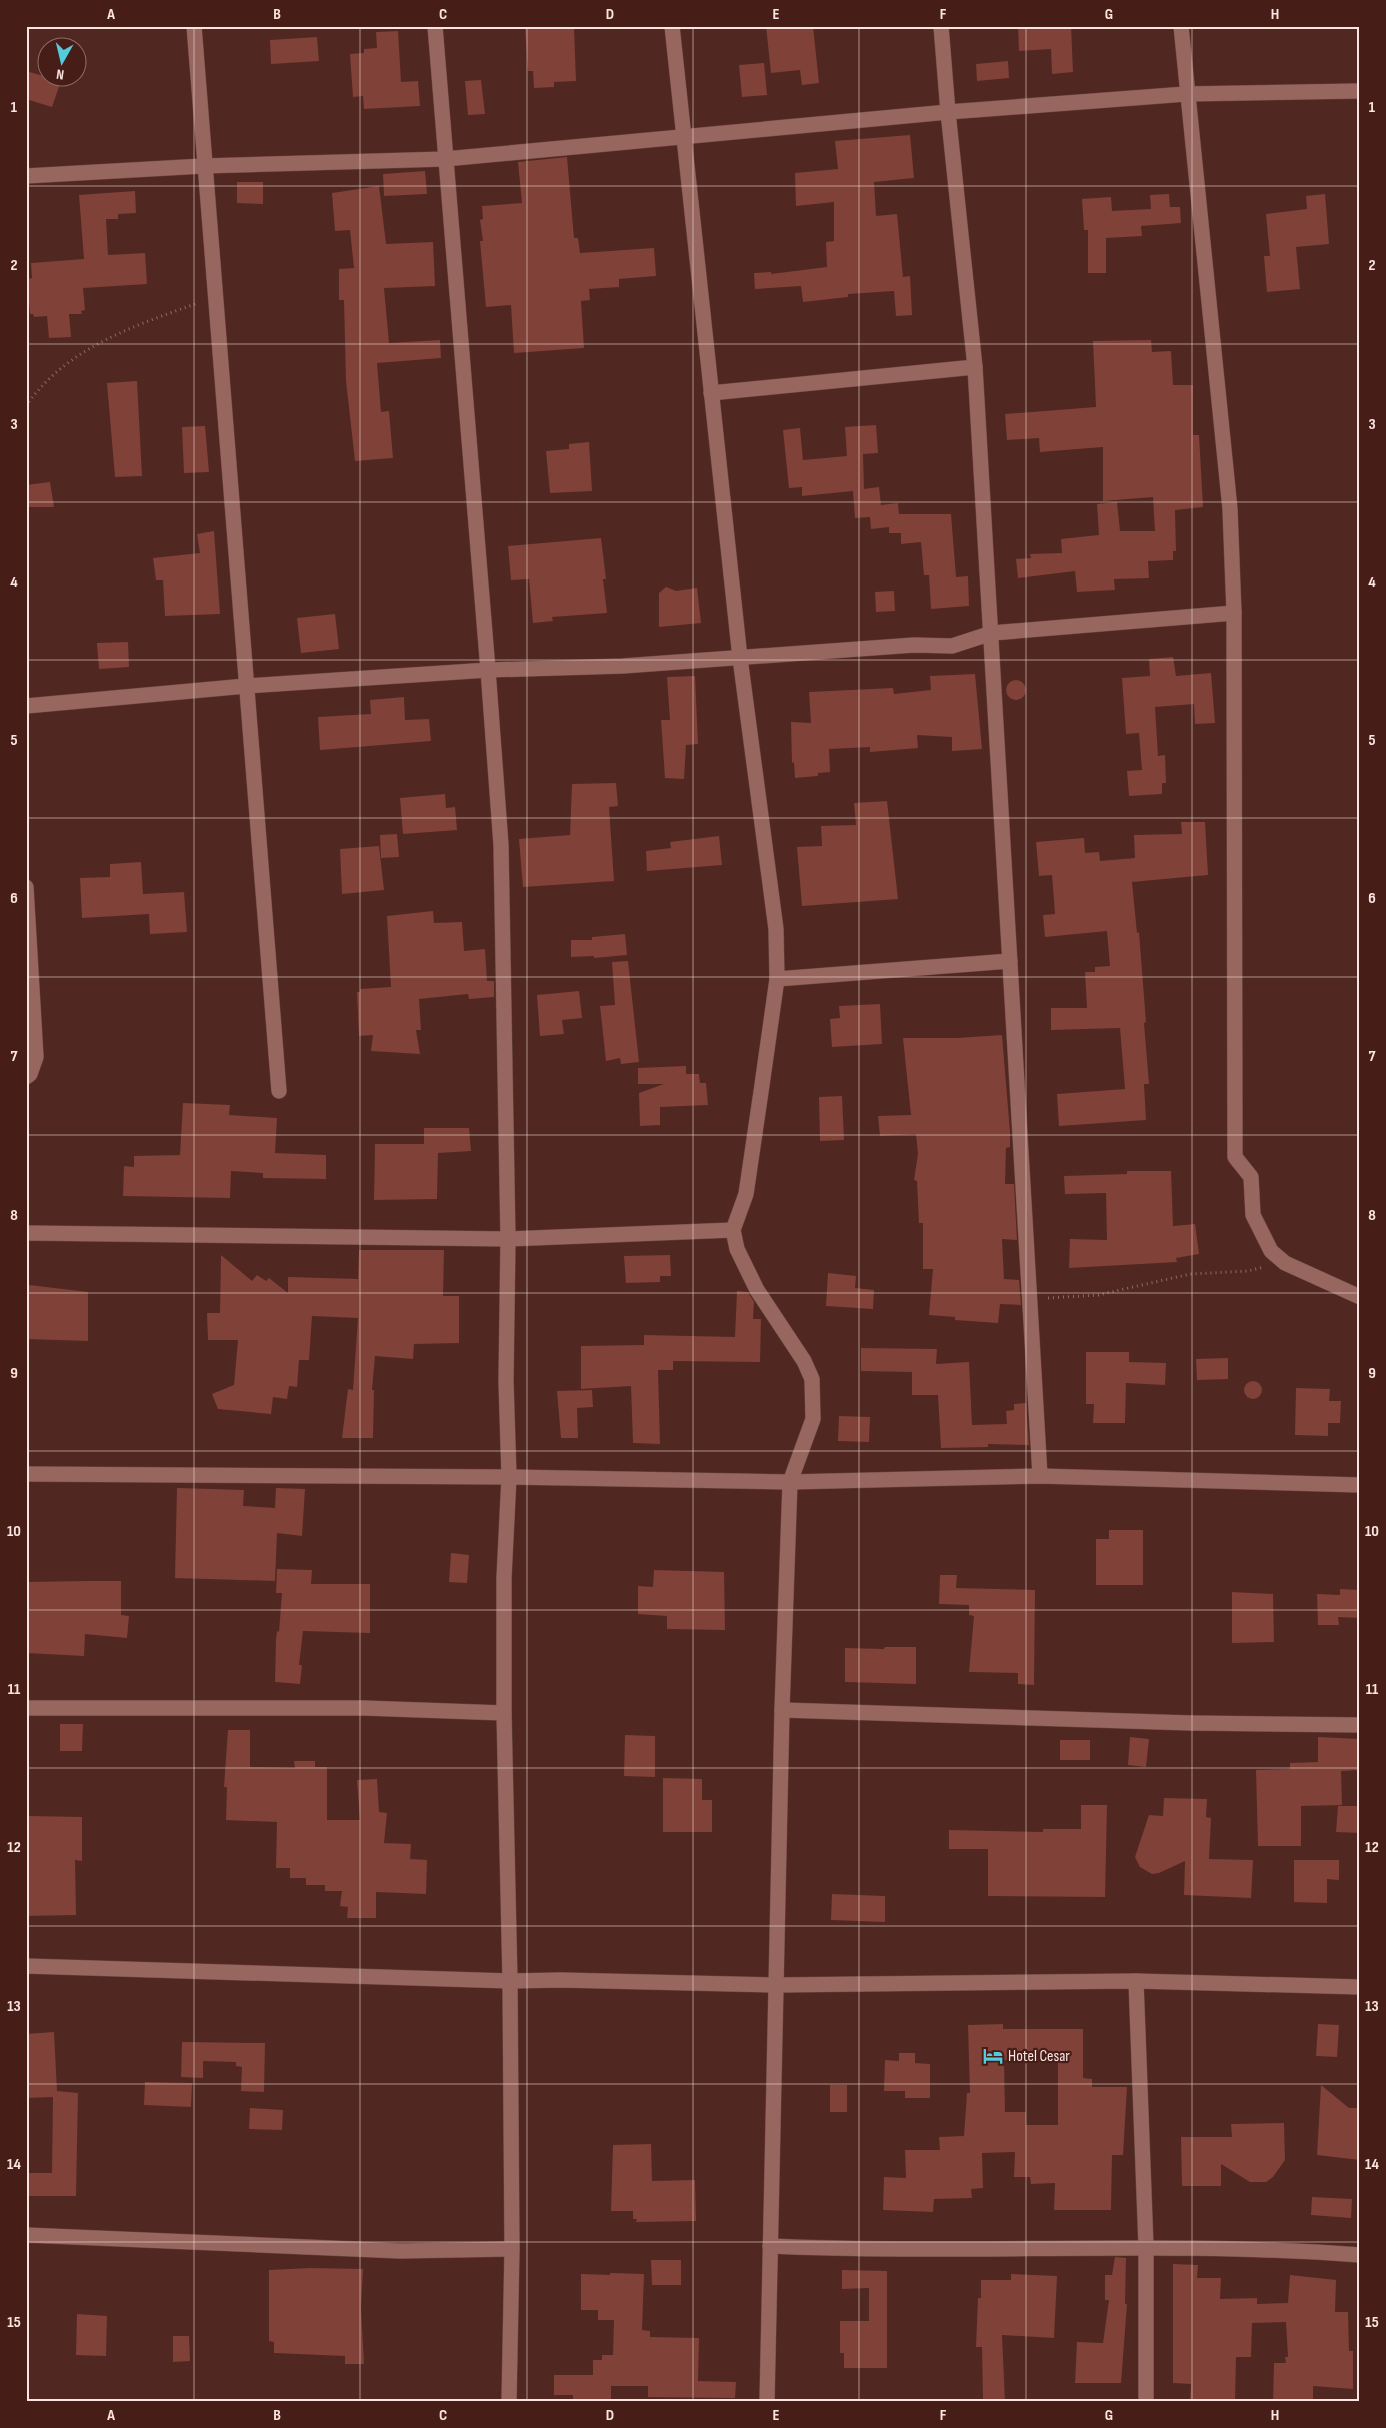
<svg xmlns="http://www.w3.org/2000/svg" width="1386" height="2428" viewBox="0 0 1386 2428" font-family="'Sofia Sans Condensed',sans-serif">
	<rect width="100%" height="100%" fill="#512721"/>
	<g fill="#7f4138" fill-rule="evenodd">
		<polygon points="525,26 574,28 576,81 554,82 554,87 534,88 533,71 528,71"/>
		<polygon points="766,26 813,26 819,83 802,85 800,70 771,73"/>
		<polygon points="1018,26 1071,26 1073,72 1052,74 1051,49 1019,51"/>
		<polygon points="398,31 401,82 418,81 420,106 364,109 363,96 353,97 350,54 364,53 364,49 377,48 376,32"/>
		<polygon points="317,37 319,61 271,64 270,40"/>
		<polygon points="1008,61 1009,78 977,81 976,64"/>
		<polygon points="764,63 767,95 742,97 739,65"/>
		<polygon points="26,71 61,81 52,107 26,99"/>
		<polygon points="481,80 485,114 468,115 465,81"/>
		<polygon points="910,135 914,178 874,182 876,216 897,214 903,277 910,276 912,315 896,316 894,291 848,294 848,297 803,302 801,286 755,289 754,273 771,272 771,274 827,267 826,242 834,241 834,202 796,206 795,173 838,169 835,141"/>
		<polygon points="567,157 574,238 578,238 580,253 654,248 656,276 619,279 619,287 589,289 590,300 581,301 584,348 514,353 511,305 486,307 480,241 483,241 480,220 483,219 482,206 522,203 518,162"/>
		<polygon points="425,171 427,194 384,196 383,174"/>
		<polygon points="237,182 263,182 263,204 237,203"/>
		<polygon points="379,186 386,244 433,242 435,286 384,288 389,343 440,340 441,358 377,363 381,412 389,411 393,458 355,461 346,381 344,300 339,300 339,269 354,268 350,230 335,231 332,193"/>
		<polygon points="135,191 136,213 118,214 118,219 106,219 108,255 145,253 147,284 83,288 85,310 81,311 82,314 69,314 71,337 49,338 47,316 34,317 33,314 30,314 27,279 32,278 31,263 84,259 79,195"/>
		<polygon points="1169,194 1170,207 1180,207 1181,223 1141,226 1142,236 1106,238 1106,273 1088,273 1088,230 1084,230 1082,199 1111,197 1112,211 1151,209 1150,195"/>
		<polygon points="1325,194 1329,244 1296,247 1300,289 1267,292 1264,256 1270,256 1266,214 1307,209 1306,196"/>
		<polygon points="1151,340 1152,352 1171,351 1173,385 1193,385 1193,435 1199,435 1203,507 1175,510 1176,551 1173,551 1173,560 1148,561 1149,578 1114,579 1115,590 1077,592 1075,571 1018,578 1016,559 1031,558 1030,554 1062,553 1061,539 1099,535 1097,504 1117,502 1120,531 1155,531 1153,497 1103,501 1103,447 1040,452 1039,438 1007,440 1005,414 1096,407 1093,341"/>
		<polygon points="137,381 142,476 115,477 107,383"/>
		<polygon points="876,425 878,453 863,454 864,489 879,487 881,505 898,503 899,514 951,514 956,577 968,576 969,606 931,609 929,575 924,575 921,542 901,544 901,533 889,533 889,527 871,529 870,517 855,518 853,491 802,496 802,487 789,488 783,430 800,428 803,460 847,456 845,427"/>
		<polygon points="205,426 209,472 184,473 182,427"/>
		<polygon points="589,442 592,491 550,493 546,451 569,449 569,444"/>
		<polygon points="50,482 54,507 26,507 26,485"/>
		<polygon points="214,531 220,614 165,616 163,580 156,580 153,558 200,553 197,534"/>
		<polygon points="601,538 606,579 603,579 607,613 552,617 553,621 533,623 529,579 511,580 508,546"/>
		<polygon points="666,587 676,591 697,588 701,623 659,627 659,593"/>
		<polygon points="894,591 895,611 876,612 875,592"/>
		<polygon points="335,614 339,649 301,653 297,618"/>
		<polygon points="128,642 129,667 99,669 97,643"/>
		<polygon points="1173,657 1176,676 1211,673 1215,723 1195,724 1194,704 1155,707 1158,756 1165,755 1166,783 1162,783 1162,794 1129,796 1127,771 1142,770 1139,733 1126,734 1122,678 1150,676 1149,659"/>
		<polygon points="975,674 982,749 952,751 952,737 917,735 918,748 870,752 870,747 829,749 830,772 818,773 818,776 795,778 794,762 792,763 791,722 811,723 809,692 893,688 894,694 931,690 930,676"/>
		<polygon points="695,676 698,744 686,745 684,779 665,778 661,720 670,720 667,677"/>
		<circle cx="1016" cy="690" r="10"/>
		<polygon points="404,697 405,720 429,719 431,741 320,750 318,717 371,714 370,700"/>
		<polygon points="616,783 618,806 609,807 614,881 523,887 519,839 570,835 572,784"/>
		<polygon points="445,794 446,808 455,807 457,830 403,834 400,798"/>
		<polygon points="887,801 898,899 802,906 797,847 822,846 821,826 856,825 854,803"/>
		<polygon points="1181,822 1205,822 1208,875 1132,882 1137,933 1139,932 1146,1022 1144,1023 1149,1084 1144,1084 1146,1120 1059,1126 1057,1094 1125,1089 1120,1028 1051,1030 1051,1008 1087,1008 1085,972 1095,972 1095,967 1110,966 1107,931 1045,937 1043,915 1055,914 1052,875 1039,876 1036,842 1084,838 1085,853 1099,852 1100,861 1135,858 1134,835 1182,834"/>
		<polygon points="397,834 399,857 381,858 380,835"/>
		<polygon points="719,836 722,865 647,871 646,851 671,848 670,842"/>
		<polygon points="379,846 384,890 342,894 340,849"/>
		<polygon points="141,862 143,894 184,892 187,932 150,934 149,914 82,918 80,878 110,877 110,864"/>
		<polygon points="433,911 434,923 462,922 464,951 485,949 487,981 494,981 494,997 469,999 468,994 419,999 421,1030 416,1030 420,1054 371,1051 373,1035 359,1036 357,992 360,992 360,989 391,987 387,916"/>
		<polygon points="625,934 627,955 594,958 594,956 571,957 571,940 592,940 592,937"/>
		<polygon points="628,961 639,1062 621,1064 620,1058 606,1061 600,1006 615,1005 612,962"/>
		<polygon points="579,991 582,1018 562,1020 564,1034 540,1036 537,995"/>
		<polygon points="880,1004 882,1044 832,1047 830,1019 840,1018 839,1006"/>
		<polygon points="1002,1035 1010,1132 1010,1147 1006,1148 1005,1184 1014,1184 1017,1240 1002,1239 1004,1279 1019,1280 1021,1305 1000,1304 998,1323 955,1320 955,1317 929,1315 933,1269 923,1269 923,1223 919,1223 917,1181 914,1180 918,1154 916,1134 880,1136 878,1116 911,1115 903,1038 957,1038"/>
		<polygon points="686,1066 686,1074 699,1074 700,1083 706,1083 708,1105 660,1107 660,1125 640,1126 639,1093 664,1084 638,1084 638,1068"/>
		<polygon points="842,1096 844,1140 820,1141 819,1097"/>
		<polygon points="183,1103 230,1105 229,1115 277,1118 275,1153 326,1155 326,1179 263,1178 263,1173 231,1171 230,1198 123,1196 124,1166 134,1167 134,1156 180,1155"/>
		<polygon points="424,1128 469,1128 471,1151 438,1153 437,1199 374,1200 375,1144 424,1144"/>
		<polygon points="1127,1171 1171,1171 1173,1226 1195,1224 1199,1254 1176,1258 1177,1262 1069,1268 1070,1239 1107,1240 1106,1193 1065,1194 1064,1176 1127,1174"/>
		<polygon points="359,1250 444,1250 443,1296 459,1296 459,1343 414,1344 413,1359 375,1356 372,1390 374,1390 373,1438 342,1438 348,1389 353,1390 358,1318 312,1316 309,1360 299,1360 297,1387 289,1386 287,1399 273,1397 271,1414 218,1409 212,1394 234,1385 238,1340 208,1340 207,1313 220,1313 221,1255 252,1281 257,1275 266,1281 269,1278 288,1293 288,1277 358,1279"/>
		<polygon points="670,1255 671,1276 660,1276 660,1282 626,1283 624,1256"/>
		<polygon points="828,1273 856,1276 855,1288 874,1290 873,1309 826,1306"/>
		<polygon points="29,1285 88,1292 88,1341 26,1339 26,1303"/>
		<polygon points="737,1291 748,1292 754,1302 753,1319 761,1319 760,1362 673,1361 673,1370 658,1370 660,1444 633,1443 631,1386 581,1389 581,1346 644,1345 644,1335 735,1337"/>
		<polygon points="861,1348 937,1349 936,1364 969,1362 972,1425 1007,1424 1006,1411 1014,1410 1014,1404 1026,1403 1029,1445 988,1444 988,1447 941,1448 938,1395 912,1395 912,1372 861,1371"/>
		<polygon points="1086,1352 1129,1352 1129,1362 1166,1363 1165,1385 1126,1383 1125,1423 1093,1423 1094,1404 1086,1404"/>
		<polygon points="1228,1358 1228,1379 1197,1380 1196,1359"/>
		<circle cx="1253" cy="1390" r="9"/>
		<polygon points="1296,1388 1330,1389 1329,1401 1341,1401 1340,1423 1328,1423 1328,1436 1295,1435"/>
		<polygon points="592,1390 593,1407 577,1408 578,1438 561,1438 557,1391"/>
		<polygon points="839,1416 870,1417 869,1442 838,1441"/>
		<polygon points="177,1488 244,1490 243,1506 275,1508 276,1488 305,1489 302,1536 277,1533 275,1581 175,1578"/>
		<polygon points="1109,1530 1143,1530 1143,1585 1096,1585 1096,1539 1109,1539"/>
		<polygon points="451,1553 469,1555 467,1583 449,1582"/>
		<polygon points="277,1569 312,1570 311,1584 370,1584 370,1633 303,1631 299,1665 302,1665 300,1684 275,1682 276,1640 277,1631 279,1632 282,1593 276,1593"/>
		<polygon points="654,1570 724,1572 725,1630 667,1629 667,1616 638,1614 638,1586 653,1587"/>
		<polygon points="940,1575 957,1575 956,1588 1035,1590 1034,1685 1018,1684 1018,1673 969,1672 974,1616 969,1615 969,1605 939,1604"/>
		<polygon points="86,1581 121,1581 121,1615 129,1616 127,1638 85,1634 84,1656 26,1653 26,1582"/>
		<polygon points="1340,1589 1360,1590 1360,1618 1338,1617 1339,1625 1318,1625 1317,1594 1340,1595"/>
		<polygon points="1232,1592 1273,1594 1274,1642 1232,1643"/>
		<polygon points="885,1647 916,1647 916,1684 845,1682 845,1648 884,1649"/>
		<polygon points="60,1724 83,1724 82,1751 60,1751"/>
		<polygon points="228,1730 250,1730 250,1767 295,1768 294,1761 315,1761 315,1767 327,1767 327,1820 360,1820 357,1780 377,1779 379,1812 387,1813 384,1843 411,1844 410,1859 427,1860 426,1894 376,1892 376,1918 347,1918 348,1907 340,1906 342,1891 325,1891 325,1885 306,1885 306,1878 290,1878 290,1868 276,1868 277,1822 226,1820 227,1787 224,1787"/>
		<polygon points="625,1735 655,1736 655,1777 624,1776"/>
		<polygon points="1130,1737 1149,1739 1146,1767 1128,1765"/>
		<polygon points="1318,1737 1360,1739 1360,1770 1341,1771 1342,1805 1301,1806 1301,1846 1258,1846 1256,1770 1290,1769 1290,1763 1318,1762"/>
		<rect x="1060" y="1740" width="30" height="20"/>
		<polygon points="663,1778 702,1779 702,1800 712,1800 712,1832 663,1832"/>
		<polygon points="1164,1798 1207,1799 1206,1817 1211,1818 1209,1859 1253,1860 1251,1898 1184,1895 1185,1861 1159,1873 1152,1874 1140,1867 1135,1857 1149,1815 1163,1816"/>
		<polygon points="1081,1805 1107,1805 1105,1897 988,1896 988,1849 949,1849 949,1830 1043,1832 1043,1829 1081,1829"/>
		<polygon points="1338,1806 1360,1806 1360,1833 1336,1832"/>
		<polygon points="29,1816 82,1817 82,1861 75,1860 76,1915 26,1916 26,1817"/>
		<polygon points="1294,1860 1339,1860 1339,1880 1327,1879 1327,1903 1294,1902"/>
		<polygon points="832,1894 885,1896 885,1922 831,1920"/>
		<path d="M 1003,2024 L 1003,2029 L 1083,2029 L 1083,2078 L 1092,2079 L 1092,2087 L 1127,2087 L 1123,2155 L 1112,2155 L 1111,2210 L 1054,2210 L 1055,2183 L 1031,2184 L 1030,2177 L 1014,2177 L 1015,2152 L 982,2153 L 983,2188 L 971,2189 L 972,2198 L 934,2199 L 933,2212 L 883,2210 L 884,2177 L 906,2178 L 905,2150 L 940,2150 L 939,2137 L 964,2136 L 967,2093 L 970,2093 L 968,2025 ZM 1004,2060 L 1058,2060 L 1058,2125 L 1026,2125 L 1026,2112 L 1005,2112 Z"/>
		<polygon points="1318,2024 1339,2025 1337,2057 1316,2056"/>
		<polygon points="54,2032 57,2091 78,2093 76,2196 26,2196 26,2173 52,2173 53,2097 26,2098 26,2034"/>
		<polygon points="182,2042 265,2043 264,2092 241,2091 242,2067 236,2066 236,2062 203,2061 203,2078 181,2077"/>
		<polygon points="899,2053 915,2053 915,2063 930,2064 930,2098 905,2098 905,2091 884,2091 885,2060 899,2061"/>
		<polygon points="145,2082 192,2083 191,2107 144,2105"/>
		<rect x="830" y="2085" width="17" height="27"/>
		<polygon points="1321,2085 1349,2108 1360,2108 1360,2160 1317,2155"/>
		<polygon points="250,2108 283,2110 282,2130 249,2129"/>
		<polygon points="1284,2123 1285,2160 1273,2177 1266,2182 1250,2182 1221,2164 1221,2186 1182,2186 1181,2137 1232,2137 1231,2124"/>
		<polygon points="651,2144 652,2181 695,2180 696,2221 636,2222 637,2219 633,2219 633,2211 611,2211 613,2145"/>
		<polygon points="1312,2197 1352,2199 1351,2218 1311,2215"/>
		<polygon points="1115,2257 1126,2258 1125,2304 1127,2304 1121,2383 1075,2383 1077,2342 1103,2343 1109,2300 1105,2300 1105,2275 1112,2275"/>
		<polygon points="651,2260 681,2260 681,2285 652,2285"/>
		<polygon points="1173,2264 1198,2265 1197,2278 1221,2278 1220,2299 1257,2298 1257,2304 1288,2303 1290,2275 1336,2280 1335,2312 1348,2312 1349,2351 1353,2351 1353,2389 1313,2386 1313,2402 1273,2402 1274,2363 1286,2363 1285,2357 1288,2357 1286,2322 1252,2323 1251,2357 1236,2357 1235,2402 1190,2402 1191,2384 1173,2383"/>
		<polygon points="310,2268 363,2269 361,2308 364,2364 345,2364 345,2356 274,2353 274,2342 269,2341 269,2270"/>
		<polygon points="842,2270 887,2271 887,2368 844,2368 844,2353 840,2353 840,2321 869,2321 869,2288 842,2289"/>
		<polygon points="610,2273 644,2274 642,2330 650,2331 650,2337 699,2338 698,2381 736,2382 735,2398 648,2397 648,2386 611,2386 611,2402 573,2402 573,2395 554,2395 554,2375 593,2375 593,2360 602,2360 602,2355 613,2355 614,2320 598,2320 598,2310 581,2310 581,2274 610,2275"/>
		<polygon points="1011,2274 1057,2276 1054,2338 1002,2335 1005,2402 983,2402 982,2347 976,2347 978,2298 981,2298 981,2280 1011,2280"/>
		<polygon points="77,2314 107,2316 106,2356 76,2355"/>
		<polygon points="173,2336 189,2336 190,2361 173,2362"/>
	</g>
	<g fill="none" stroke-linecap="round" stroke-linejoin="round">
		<defs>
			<g id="minor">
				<polyline points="194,26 279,1091"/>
				<polyline points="672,26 740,658 776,929 777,979 762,1085 746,1194 733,1230 737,1249 757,1290 804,1361 812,1379 813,1419 790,1482 782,1710 767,2402"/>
				<polyline points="941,26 948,112 975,367 1040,1476"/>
				<polyline points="1181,26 1230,509 1234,613 1235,1157 1251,1177 1253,1215 1271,1251 1285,1263 1360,1297"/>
				<polyline points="26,176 203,166 445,159 948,112 1186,94 1360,91"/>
				<polyline points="711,393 975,367"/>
				<polyline points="26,706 246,686 488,670 435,26"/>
				<polyline points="26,887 36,1057 30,1074 26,1077"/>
				<polyline points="777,979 1010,961"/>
				<polyline points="26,1233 508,1239 733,1230"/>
				<polyline points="26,1474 509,1477 790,1482 1040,1476 1360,1485"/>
				<polyline points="26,1708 364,1708 504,1713"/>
				<polyline points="782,1710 1191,1723 1360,1725"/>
				<polyline points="1136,1981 1146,2246 1146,2402"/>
				<polyline points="26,2235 400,2251 512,2249"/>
				<path d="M 770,2246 C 967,2255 1163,2240 1360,2255"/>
				<polyline points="509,2402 512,2249 510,1981 504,1713 504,1578 509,1477 506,1381 508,1239 501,845 488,670 623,666 914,645 952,646 992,633 1234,613"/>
			</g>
			<polyline id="tertiary" points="26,1966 510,1981 561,1980 777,1985 1136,1981 1360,1987"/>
		</defs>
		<use href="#minor" stroke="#694641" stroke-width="16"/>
		<use href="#tertiary" stroke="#694641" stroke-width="16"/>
		<g stroke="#8d6a64" stroke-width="3" stroke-dasharray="1 4" stroke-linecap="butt">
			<path d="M 26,406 C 67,347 134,326 198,303"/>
			<polyline points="1048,1298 1098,1295 1190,1274 1248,1271 1264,1267"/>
		</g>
		<use href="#minor" stroke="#97665e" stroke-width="15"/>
		<use href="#tertiary" stroke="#97665e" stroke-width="15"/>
	</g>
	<path fill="none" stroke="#fce5e1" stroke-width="1" stroke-opacity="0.55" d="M 194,26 L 194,2402M 360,26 L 360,2402M 527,26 L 527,2402M 693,26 L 693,2402M 859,26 L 859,2402M 1026,26 L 1026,2402M 1192,26 L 1192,2402M 26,186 L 1360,186M 26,344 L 1360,344M 26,502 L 1360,502M 26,660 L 1360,660M 26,818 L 1360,818M 26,977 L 1360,977M 26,1135 L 1360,1135M 26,1293 L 1360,1293M 26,1451 L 1360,1451M 26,1610 L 1360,1610M 26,1768 L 1360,1768M 26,1926 L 1360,1926M 26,2084 L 1360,2084M 26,2242 L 1360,2242"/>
	<defs>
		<symbol id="hotel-bare" viewBox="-9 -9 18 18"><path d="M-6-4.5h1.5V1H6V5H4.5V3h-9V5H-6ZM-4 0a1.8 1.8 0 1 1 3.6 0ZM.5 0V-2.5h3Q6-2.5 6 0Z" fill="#54cadd" stroke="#461d17" stroke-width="2.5" paint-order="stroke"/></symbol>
	</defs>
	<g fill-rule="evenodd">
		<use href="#hotel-bare" x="979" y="2042" width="28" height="28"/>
	</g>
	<g text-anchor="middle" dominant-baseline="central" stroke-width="4.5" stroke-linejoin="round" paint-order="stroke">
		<g font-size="16" fill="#fce5e1" stroke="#461d17" text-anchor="start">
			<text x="1008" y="2056">Hotel Cesar</text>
		</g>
	</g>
	<rect width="1386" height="2428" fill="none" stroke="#461d17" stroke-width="55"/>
	<g transform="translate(62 62) rotate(188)"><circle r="24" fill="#461d17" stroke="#8f6d68"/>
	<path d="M0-4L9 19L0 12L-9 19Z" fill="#54cadd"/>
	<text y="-8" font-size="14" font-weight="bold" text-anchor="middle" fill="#fce5e1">N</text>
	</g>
	<rect x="28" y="28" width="1330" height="2372" fill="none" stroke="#fce5e1" stroke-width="2"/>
	<g font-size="16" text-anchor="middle" font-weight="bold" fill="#fce5e1">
		<text x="111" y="19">A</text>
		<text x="277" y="19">B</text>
		<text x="443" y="19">C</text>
		<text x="610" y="19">D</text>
		<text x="776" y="19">E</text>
		<text x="943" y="19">F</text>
		<text x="1109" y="19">G</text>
		<text x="1275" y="19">H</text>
		<text x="14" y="112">1</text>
		<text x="1372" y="112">1</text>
		<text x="14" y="270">2</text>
		<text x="1372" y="270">2</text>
		<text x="14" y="429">3</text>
		<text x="1372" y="429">3</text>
		<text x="14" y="587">4</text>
		<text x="1372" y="587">4</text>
		<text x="14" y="745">5</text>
		<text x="1372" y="745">5</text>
		<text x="14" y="903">6</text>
		<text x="1372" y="903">6</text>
		<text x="14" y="1061">7</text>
		<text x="1372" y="1061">7</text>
		<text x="14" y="1220">8</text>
		<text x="1372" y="1220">8</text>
		<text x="14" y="1378">9</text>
		<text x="1372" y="1378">9</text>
		<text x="14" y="1536">10</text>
		<text x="1372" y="1536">10</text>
		<text x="14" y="1694">11</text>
		<text x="1372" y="1694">11</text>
		<text x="14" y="1852">12</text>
		<text x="1372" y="1852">12</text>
		<text x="14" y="2011">13</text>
		<text x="1372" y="2011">13</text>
		<text x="14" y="2169">14</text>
		<text x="1372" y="2169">14</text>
		<text x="14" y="2327">15</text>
		<text x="1372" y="2327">15</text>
		<text x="111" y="2420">A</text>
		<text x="277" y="2420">B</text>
		<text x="443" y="2420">C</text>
		<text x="610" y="2420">D</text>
		<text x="776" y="2420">E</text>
		<text x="943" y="2420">F</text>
		<text x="1109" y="2420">G</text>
		<text x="1275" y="2420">H</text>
	</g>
</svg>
